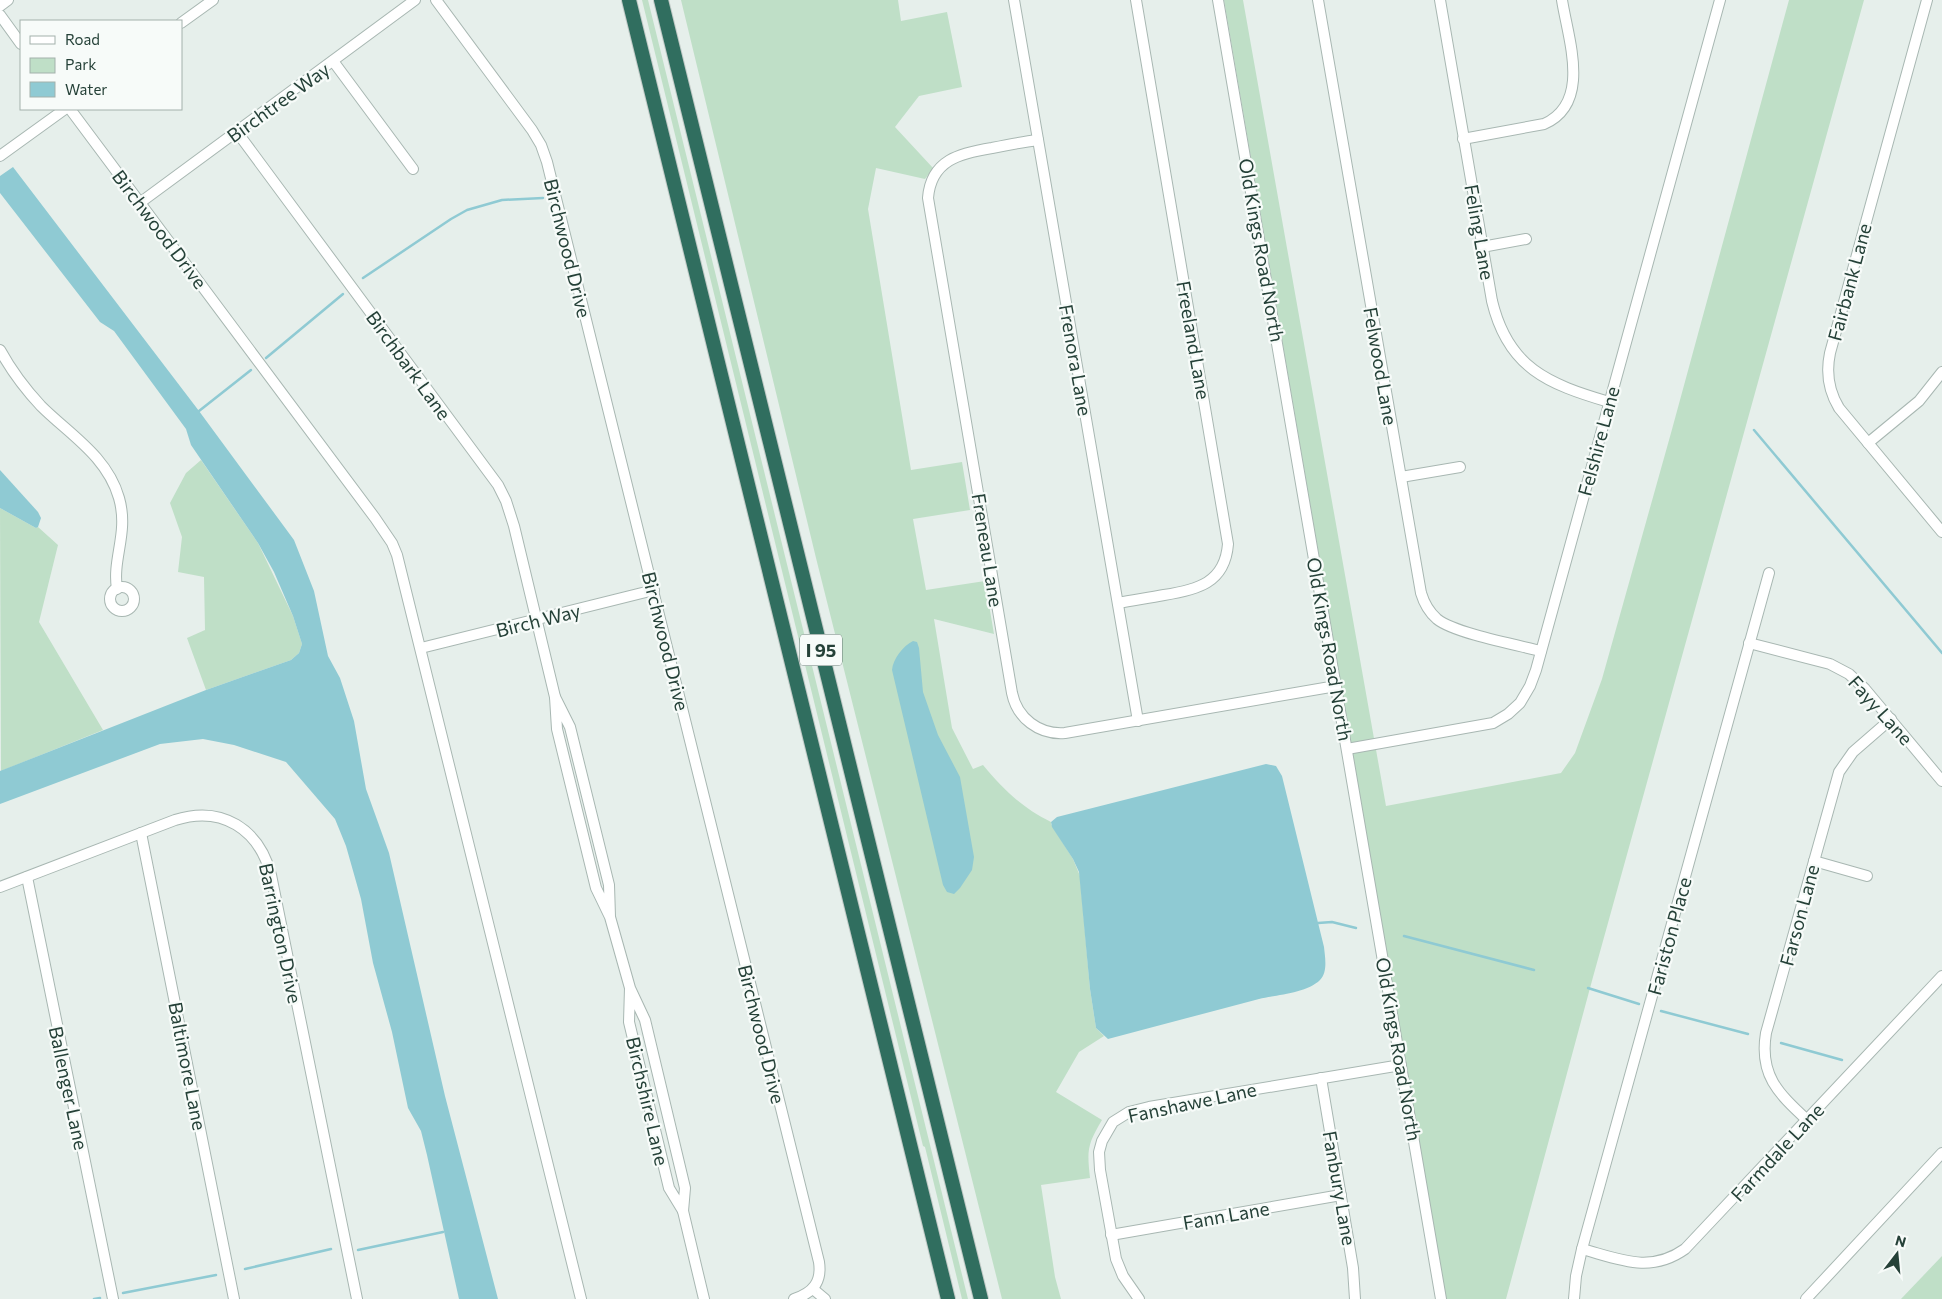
<svg xmlns="http://www.w3.org/2000/svg" width="1942" height="1299" viewBox="0 0 1942 1299" font-family="Commissioner,sans-serif">
	<rect width="100%" height="100%" fill="#e6efeb"/>
	<g fill="#bfdfc7">
		<polygon points="642,0 648,0 968,1299 962,1299 925,1147 923,1146"/>
		<path d="M 681,0 L 898,0 L 901,21 L 947,12 L 962,87 L 919,96 L 895,127 L 933,168 L 925,179 L 876,168 L 868,209 L 911,470 L 962,462 L 970,510 L 913,519 L 926,590 L 985,581 L 994,634 L 934,619 L 952,728 L 973,769 L 983,765 C 1004,790 1021,807 1051,822 L 1051,824 L 1073,859 L 1080,876 L 1090,989 L 1096,1028 L 1104,1036 L 1079,1052 L 1056,1092 L 1102,1120 C 1087,1145 1087,1150 1090,1178 L 1041,1185 L 1055,1277 L 1061,1299 L 1002,1299 L 816,558 Z"/>
		<polygon points="1224,0 1243,0 1386,806 1561,773 1575,753 1602,679 1671,433 1789,0 1864,0 1593,977 1506,1299 1446,1299"/>
		<polygon points="201,460 258,543 293,616 302,644 299,653 291,660 206,690 187,638 205,630 204,577 178,572 182,537 170,503 186,473"/>
		<polygon points="0,508 36,528 38,527 58,545 39,622 103,730 1,771"/>
		<polygon points="1942,1256 1942,1299 1901,1299"/>
	</g>
	<g fill="#8fcad3">
		<polygon points="13,167 199,411 294,540 314,591 328,656 340,678 354,721 366,789 389,853 445,1096 498,1299 459,1299 427,1155 421,1131 408,1108 392,1032 373,963 361,899 346,846 335,819 286,762 234,745 203,739 160,744 0,804 0,771 206,690 291,660 299,653 302,644 293,616 274,572 258,543 191,445 186,429 114,331 100,322 0,193 0,176"/>
		<polygon points="0,470 38,512 41,518 38,527 36,528 0,508"/>
		<path d="M 913,641 L 917,642 L 919,648 L 923,692 L 938,735 L 960,777 L 974,857 L 972,870 L 960,888 L 954,894 L 947,892 L 943,885 L 892,670 C 893,659 903,646 913,641 Z"/>
		<path d="M 1266,764 L 1276,766 L 1282,776 L 1324,947 C 1325,957 1328,972 1320,980 C 1307,993 1276,995 1259,999 C 1209,1012 1158,1026 1108,1039 L 1096,1028 L 1090,989 L 1079,872 L 1073,859 L 1052,827 L 1051,822 L 1057,817 Z"/>
	</g>
	<g fill="none" stroke-linecap="round" stroke-linejoin="round">
		<g stroke="#8fcad3" stroke-width="2.5">
			<polyline points="363,278 451,219 467,210 502,200 543,198"/>
			<polyline points="266,358 343,294"/>
			<polyline points="199,411 251,370"/>
			<polyline points="1754,430 1942,653"/>
			<polyline points="1318,923 1332,922 1356,928"/>
			<polyline points="1404,936 1534,970"/>
			<polyline points="1588,988 1639,1004"/>
			<polyline points="1661,1011 1748,1034"/>
			<polyline points="1781,1043 1842,1060"/>
			<polyline points="358,1250 443,1232"/>
			<polyline points="245,1269 331,1249"/>
			<polyline points="123,1293 216,1275"/>
			<polyline points="94,1299 100,1298"/>
		</g>
		<defs>
			<g id="minor">
				<path d="M 436,0 L 532,130 L 541,145 L 547,162 L 819,1262 C 822,1282 813,1293 794,1299"/>
				<polyline points="1014,0 1138,721"/>
				<polyline points="1218,0 1441,1299"/>
				<path d="M 1318,0 L 1421,593 C 1424,603 1429,612 1437,619 C 1454,633 1517,645 1541,651"/>
				<path d="M 1440,0 L 1492,301 C 1508,368 1548,384 1609,402"/>
				<path d="M 1927,0 L 1830,353 C 1826,372 1828,390 1839,408 L 1942,532"/>
				<polyline points="0,6 8,0"/>
				<polyline points="0,15 21,44"/>
				<polyline points="181,23 213,0"/>
				<polyline points="333,61 413,169"/>
				<polyline points="70,109 375,518 392,543 397,555 581,1299"/>
				<polyline points="237,132 498,485 506,501 514,526 555,697"/>
				<path d="M 1463,139 L 1544,124 C 1592,103 1568,39 1562,0"/>
				<path d="M 1038,140 C 1022,142 1007,145 992,148 C 960,153 931,160 928,198 L 1012,693 C 1017,718 1039,735 1065,733 L 1336,686"/>
				<polyline points="0,156 65,109"/>
				<polyline points="141,202 415,0"/>
				<polyline points="1482,247 1526,239"/>
				<path d="M 0,350 C 11,370 25,389 41,406 C 69,434 107,456 119,498 C 129,533 112,558 117,589"/>
				<polyline points="1868,443 1919,401 1942,372"/>
				<polyline points="1401,477 1460,467"/>
				<circle cx="122" cy="599" r="12"/>
				<path d="M 1118,603 C 1133,600 1149,598 1164,595 C 1197,590 1225,583 1228,544 L 1136,0"/>
				<polyline points="1749,643 1830,664 1849,674 1865,689 1942,781"/>
				<polyline points="421,648 654,590"/>
				<polyline points="1347,749 1493,723 1508,714 1520,703 1530,686 1536,670 1720,0"/>
				<polyline points="141,833 234,1299"/>
				<polyline points="1814,861 1867,876"/>
				<polyline points="27,877 113,1299"/>
				<path d="M 0,887 L 175,820 C 222,805 259,829 271,875 L 357,1299"/>
				<polyline points="610,917 609,885 570,727 555,697 557,729 596,888 610,917 630,988 645,1020 685,1188 683,1211 669,1188 629,1022 630,988"/>
				<polyline points="1321,1078 1353,1268 1355,1299"/>
				<path d="M 1807,1120 C 1778,1093 1759,1075 1766,1033 L 1839,772 L 1853,752 L 1891,719"/>
				<polyline points="683,1211 704,1299"/>
				<polyline points="1111,1235 1341,1195"/>
				<path d="M 1582,1249 C 1619,1259 1650,1274 1685,1249 L 1942,976"/>
				<polyline points="813,1289 825,1299"/>
				<polyline points="1139,1299 1123,1276 1116,1259 1100,1170 1099,1152 1102,1141 1113,1122 1129,1112 1149,1107 1401,1065"/>
				<polyline points="1574,1299 1576,1276 1582,1249 1769,573"/>
				<polyline points="1806,1299 1942,1153"/>
			</g>
			<g id="highway">
				<polyline points="629,0 948,1299"/>
				<polyline points="661,0 981,1299"/>
			</g>
		</defs>
		<use href="#minor" stroke="#a8b7b2" stroke-width="12"/>
		<use href="#highway" stroke="#c2cac7" stroke-width="16"/>
		<use href="#minor" stroke="#fff" stroke-width="10"/>
		<use href="#highway" stroke="#306e5f" stroke-width="14"/>
	</g>
	<g text-anchor="middle" dominant-baseline="central" stroke-width="4.5" stroke-linejoin="round" paint-order="stroke">
		<rect fill="#f7fbf9" stroke="#647972" stroke-width="1" x="800" y="634.5" width="42" height="31" rx="4"/>
		<g font-size="18" font-weight="bold" fill="#254138">
			<text x="821" y="650">I 95</text>
		</g>
		<g font-size="19" fill="#254138" stroke="#f7fbf9">
			<text transform="translate(278 102) rotate(-36)">Birchtree Way</text>
			<text transform="translate(160 229) rotate(53)">Birchwood Drive</text>
			<text transform="translate(1480 232) rotate(80)">Feling Lane</text>
			<text transform="translate(568 248) rotate(76)">Birchwood Drive</text>
			<text transform="translate(1262 250) rotate(80)">Old Kings Road North</text>
			<text transform="translate(1849 282) rotate(-75)">Fairbank Lane</text>
			<text transform="translate(1194 340) rotate(80)">Freeland Lane</text>
			<text transform="translate(1076 360) rotate(80)">Frenora Lane</text>
			<text transform="translate(409 365) rotate(54)">Birchbark Lane</text>
			<text transform="translate(1381 366) rotate(80)">Felwood Lane</text>
			<text transform="translate(1598 441) rotate(-75)">Felshire Lane</text>
			<text transform="translate(988 550) rotate(81)">Freneau Lane</text>
			<text transform="translate(538 620) rotate(-14)">Birch Way</text>
			<text transform="translate(666 641) rotate(76)">Birchwood Drive</text>
			<text transform="translate(1330 649) rotate(80)">Old Kings Road North</text>
			<text transform="translate(1881 710) rotate(48)">Fayy Lane</text>
			<text transform="translate(1799 915) rotate(-75)">Farson Lane</text>
			<text transform="translate(281 933) rotate(78)">Barrington Drive</text>
			<text transform="translate(1669 936) rotate(-75)">Fariston Place</text>
			<text transform="translate(762 1034) rotate(76)">Birchwood Drive</text>
			<text transform="translate(1399 1049) rotate(80)">Old Kings Road North</text>
			<text transform="translate(188 1066) rotate(79)">Baltimore Lane</text>
			<text transform="translate(69 1088) rotate(78)">Ballenger Lane</text>
			<text transform="translate(648 1101) rotate(77)">Birchshire Lane</text>
			<text transform="translate(1192 1102) rotate(-12)">Fanshawe Lane</text>
			<text transform="translate(1777 1152) rotate(-47)">Farmdale Lane</text>
			<text transform="translate(1340 1188) rotate(80)">Fanbury Lane</text>
			<text transform="translate(1226 1215) rotate(-10)">Fann Lane</text>
		</g>
	</g>
	<rect x="20" y="20" width="162" height="90" fill="#f7fbf9" stroke="#a3b1ac"/>
	<rect x="30" y="36" width="25" height="8" fill="#ffffff" stroke="#a3b1ac"/>
	<text x="65" y="45" font-size="15" fill="#254138">Road</text>
	<rect x="30" y="58" width="25" height="15" fill="#bfdfc7" stroke="#a3b1ac"/>
	<text x="65" y="70" font-size="15" fill="#254138">Park</text>
	<rect x="30" y="82" width="25" height="15" fill="#8fcad3" stroke="#a3b1ac"/>
	<text x="65" y="95" font-size="15" fill="#254138">Water</text>
	<g transform="translate(1897 1254) rotate(16)" stroke="#f7fbf9" stroke-width="4" paint-order="stroke">
	<path d="M0-4L9 19L0 12L-9 19Z" fill="#254138"/>
	<text y="-8" font-size="14" font-weight="bold" text-anchor="middle" fill="#254138">N</text>
	</g>
</svg>
